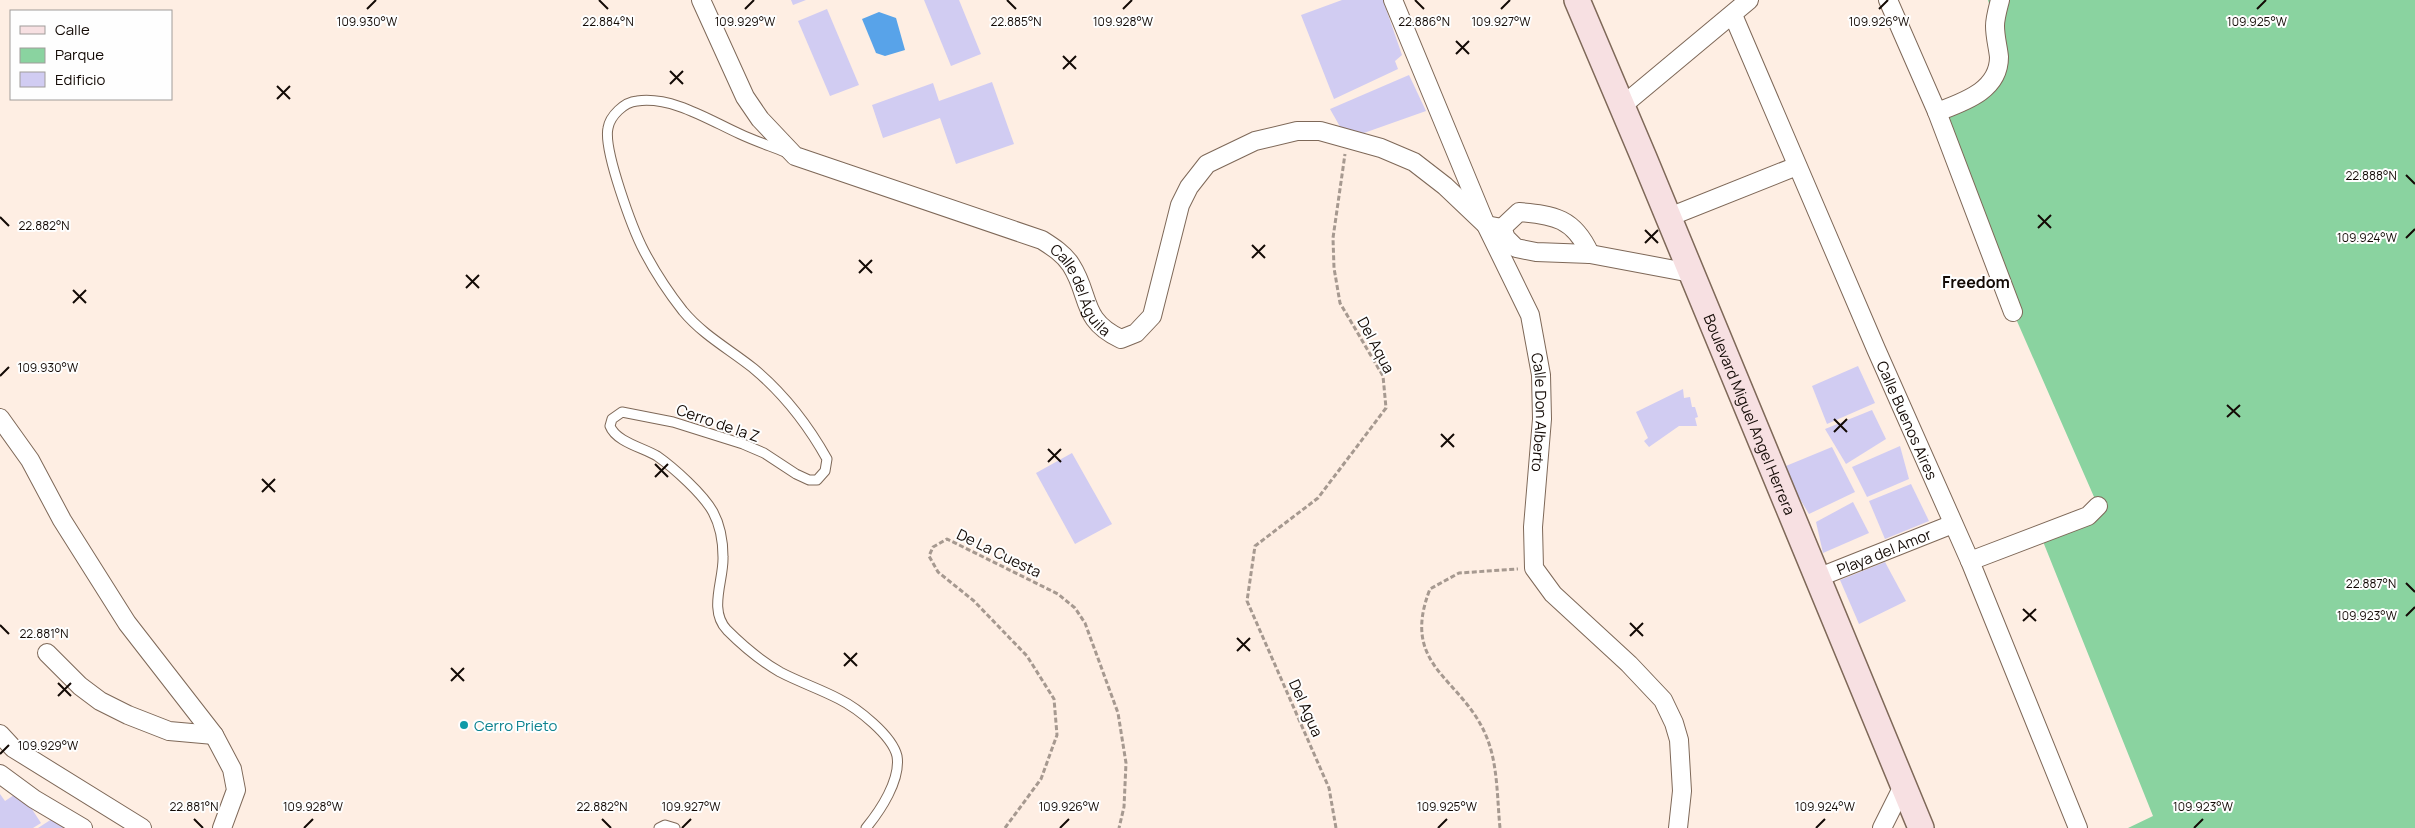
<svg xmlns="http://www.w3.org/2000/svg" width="2415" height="828" viewBox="0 0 2415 828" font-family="Manrope,sans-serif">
	<rect width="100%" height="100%" fill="#feeee3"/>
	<polygon fill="#8ad3a0" points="1988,0 2415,0 2415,828 2128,828 2153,816 2040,534 2098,506 2013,312 1937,112 1988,85 1995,25"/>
	<polygon fill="#58a3e9" points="879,12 896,18 905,50 885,56 876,53 862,19"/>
	<g fill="#d1ccf2">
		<polygon points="791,0 806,0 793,5"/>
		<polygon points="924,0 959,0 981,54 951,66"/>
		<polygon points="1342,0 1383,0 1402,55 1395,61 1398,69 1334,99 1301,15"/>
		<polygon points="827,9 859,85 830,96 798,21"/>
		<polygon points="1409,75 1426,111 1347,139 1330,109"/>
		<polygon points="992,82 1014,144 956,164 940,118 883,138 872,105 933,83 939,101"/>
		<polygon points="1858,366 1875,403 1827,424 1812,386"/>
		<polygon points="1683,389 1684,398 1690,397 1692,407 1695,407 1698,417 1695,418 1697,426 1679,426 1649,447 1644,441 1648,438 1636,412"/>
		<polygon points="1872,410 1886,439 1846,464 1825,429"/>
		<polygon points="1900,446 1909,479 1867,497 1852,467"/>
		<polygon points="1832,447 1855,492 1809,514 1781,468"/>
		<polygon points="1072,453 1112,524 1075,544 1036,473"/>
		<polygon points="1911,484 1929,521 1885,539 1869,501"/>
		<polygon points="1853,502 1869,533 1823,553 1816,522"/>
		<polygon points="1885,562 1906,601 1859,624 1840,580"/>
		<polygon points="20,791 41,823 33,828 0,828 0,794 5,801"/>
		<polygon points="58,815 67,828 38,828"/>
	</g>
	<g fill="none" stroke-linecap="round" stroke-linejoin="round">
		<defs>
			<g id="lane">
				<path d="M 785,152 C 770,146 755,141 740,134 C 709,120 672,96 637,101 C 624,102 610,116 608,128 C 603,150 633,230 644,251 C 655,272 668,292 683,311 C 703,335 729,349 753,368 C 783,393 808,425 827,459 L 825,471 L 817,480 L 809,480 L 796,474 L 764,453 L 743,444 L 673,422 L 622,412 L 612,419 L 610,426 C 616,442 644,448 657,456 C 674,468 703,494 713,512 C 720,525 723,543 723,557 C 724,580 708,610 727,630 C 742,645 761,661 780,672 C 799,682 820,689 839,699 C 857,708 892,735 897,756 C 901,780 880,811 866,828"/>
				<polyline points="659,828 665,825 675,828"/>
			</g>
			<g id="street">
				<path id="s1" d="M 701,0 L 745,97 L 760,119 L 795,156 L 1042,240 C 1053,247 1064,254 1071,265 C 1091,296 1080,320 1121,339 L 1136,333 L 1152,316 L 1180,205 L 1189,187 L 1207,164 L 1255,141 L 1297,131 L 1320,131 L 1381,148 L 1414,162 L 1445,186 L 1486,225 L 1502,228"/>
				<path id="s2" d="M 1393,0 L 1486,225 L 1530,315 L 1541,375 L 1542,419 L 1533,527 L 1534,568 L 1553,594 L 1629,664 L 1663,700 L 1674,723 L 1679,740 L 1682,791 L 1678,828"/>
				<polyline points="1888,0 1937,112 2013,312"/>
				<path id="s3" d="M 1733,15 L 1876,349 L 1970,561 L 2078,828"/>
				<polyline points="1622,106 1749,0"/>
				<path d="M 1937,112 C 1963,102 1999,91 1999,57 C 1998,47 1995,37 1995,26 C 1995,18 1998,8 2000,0"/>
				<polyline points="1669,217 1797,166"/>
				<polyline points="1502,228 1506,238 1516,248 1536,252 1590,254 1691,273"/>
				<path d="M 1502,228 L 1519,212 C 1554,215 1574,218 1590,254"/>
				<polyline points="0,418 30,460 62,520 127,623 214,735 232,769 236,790 222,828"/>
				<polyline points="1970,561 2088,516 2098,506"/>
				<path id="s4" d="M 1817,578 L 1953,524"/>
				<polyline points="47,653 80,686 100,701 128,715 169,731 214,735"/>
				<polyline points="0,734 13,748 142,828"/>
				<polyline points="0,774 34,799 83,828"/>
				<polyline points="1882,828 1903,786"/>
			</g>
			<g id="secondary">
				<path id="s5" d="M 1577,0 L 1644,158 L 1921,828"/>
			</g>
		</defs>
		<use href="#lane" stroke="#7e6858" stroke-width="11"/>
		<use href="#street" stroke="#7e6858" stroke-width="20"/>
		<use href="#secondary" stroke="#7e6858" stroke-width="28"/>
		<g stroke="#a69990" stroke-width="3" stroke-dasharray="5 2.5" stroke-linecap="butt">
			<polyline points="1005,828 1041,779 1057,735 1054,699 1027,656 974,601 938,572 929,556 933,547 947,539 1058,594 1075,608 1085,623 1118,713 1126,763 1124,807 1119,828"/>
			<polyline points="1336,828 1329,788 1247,601 1255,546 1318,498 1386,408 1383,376 1340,303 1334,268 1333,238 1345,154"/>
			<path d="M 1500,828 C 1497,798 1498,766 1487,738 C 1463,677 1399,668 1430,589 L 1459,573 L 1518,569"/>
		</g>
		<use href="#lane" stroke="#fff" stroke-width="9"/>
		<use href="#street" stroke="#fff" stroke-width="18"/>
		<use href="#secondary" stroke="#f7e0e2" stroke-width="25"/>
	</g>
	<path fill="none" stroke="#130a05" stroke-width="2" d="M 599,0 L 608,9M 1007,0 L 1016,9M 1415,0 L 1424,9M 367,9 L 376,0M 745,9 L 754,0M 1123,9 L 1132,0M 1501,9 L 1510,0M 1879,9 L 1888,0M 2257,9 L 2266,0M 1456,41 L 1469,54M 1456,54 L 1469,41M 1063,56 L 1076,69M 1063,69 L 1076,56M 670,71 L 683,84M 670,84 L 683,71M 277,86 L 290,99M 277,99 L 290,86M 2406,175 L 2415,184M 2038,215 L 2051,228M 0,217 L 9,226M 2038,228 L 2051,215M 1645,230 L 1658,243M 2406,238 L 2415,229M 1645,243 L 1658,230M 1252,245 L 1265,258M 1252,258 L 1265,245M 859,260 L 872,273M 859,273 L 872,260M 466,275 L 479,288M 466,288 L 479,275M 73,290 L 86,303M 73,303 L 86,290M 0,376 L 9,367M 2227,405 L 2240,417M 2227,417 L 2240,405M 1834,419 L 1847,432M 1834,432 L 1847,419M 1441,434 L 1454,447M 1441,447 L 1454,434M 1048,449 L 1061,462M 1048,462 L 1061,449M 655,464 L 668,477M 655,477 L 668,464M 262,479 L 275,492M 262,492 L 275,479M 2406,583 L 2415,592M 2023,609 L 2036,621M 2406,616 L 2415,607M 2023,621 L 2036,609M 1630,623 L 1643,636M 0,625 L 9,634M 1630,636 L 1643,623M 1237,638 L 1250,651M 1237,651 L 1250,638M 844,653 L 857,666M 844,666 L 857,653M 451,668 L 464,681M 451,681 L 464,668M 58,683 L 71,696M 58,696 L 71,683M 0,754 L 9,745M 194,819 L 203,828M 602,819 L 611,828M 304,828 L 313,819M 682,828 L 691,819M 1060,828 L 1069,819M 1438,828 L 1447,819M 1816,828 L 1825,819M 2194,828 L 2203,819"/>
	<circle fill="#0f9aa8" stroke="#fefefe" stroke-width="2" cx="464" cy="725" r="5"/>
	<g text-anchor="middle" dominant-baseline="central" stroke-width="4" stroke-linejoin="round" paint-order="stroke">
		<g font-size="15" fill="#130a05" stroke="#fefefe">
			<text stroke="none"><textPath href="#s1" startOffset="510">Calle del Águila</textPath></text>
			<text transform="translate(1376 345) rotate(62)">Del Aqua</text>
			<text stroke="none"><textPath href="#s2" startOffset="442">Calle Don Alberto</textPath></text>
			<text stroke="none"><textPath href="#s5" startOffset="449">Boulevard Miguel Angel Herrera</textPath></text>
			<text stroke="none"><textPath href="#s3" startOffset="441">Calle Buenos Aires</textPath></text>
			<text transform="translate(718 423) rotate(19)">Cerro de la Z</text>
			<text stroke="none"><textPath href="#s4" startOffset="72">Playa del Amor</textPath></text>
			<text transform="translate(999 553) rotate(26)">De La Cuesta</text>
			<text transform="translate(1306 708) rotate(66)">Del Agua</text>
		</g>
		<g font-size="15" fill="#0d838f" stroke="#fefefe" text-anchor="start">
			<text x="474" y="725">Cerro Prieto</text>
		</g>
		<g font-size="16" font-weight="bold" fill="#130a05" stroke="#fefefe">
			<text x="1976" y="282">Freedom</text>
		</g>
	</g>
	<g font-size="12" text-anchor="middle" fill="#130a05" stroke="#fefefe" stroke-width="4" stroke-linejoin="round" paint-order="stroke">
		<text x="367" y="26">109.930°W</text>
		<text x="608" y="26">22.884°N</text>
		<text x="745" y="26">109.929°W</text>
		<text x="1016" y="26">22.885°N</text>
		<text x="1123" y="26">109.928°W</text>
		<text x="1424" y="26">22.886°N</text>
		<text x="1501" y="26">109.927°W</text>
		<text x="1879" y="26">109.926°W</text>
		<text x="2257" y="26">109.925°W</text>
		<text x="2371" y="180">22.888°N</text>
		<text x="44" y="230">22.882°N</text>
		<text x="2367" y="242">109.924°W</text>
		<text x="48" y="372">109.930°W</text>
		<text x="2371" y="588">22.887°N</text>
		<text x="2367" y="620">109.923°W</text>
		<text x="44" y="638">22.881°N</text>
		<text x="48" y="750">109.929°W</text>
		<text x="691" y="811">109.927°W</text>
		<text x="1825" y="811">109.924°W</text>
		<text x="194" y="811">22.881°N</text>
		<text x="313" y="811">109.928°W</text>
		<text x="602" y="811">22.882°N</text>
		<text x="1069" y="811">109.926°W</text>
		<text x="1447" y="811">109.925°W</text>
		<text x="2203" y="811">109.923°W</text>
	</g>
	<rect x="10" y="10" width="162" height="90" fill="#fefefe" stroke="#a09c9a"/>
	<rect x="20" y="26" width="25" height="8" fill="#f7e0e2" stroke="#a09c9a"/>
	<text x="55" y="35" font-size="15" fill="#130a05">Calle</text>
	<rect x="20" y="48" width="25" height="15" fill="#8ad3a0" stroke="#a09c9a"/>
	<text x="55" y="60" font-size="15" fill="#130a05">Parque</text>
	<rect x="20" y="72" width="25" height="15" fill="#d1ccf2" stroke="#a09c9a"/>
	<text x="55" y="85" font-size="15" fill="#130a05">Edificio</text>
</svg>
